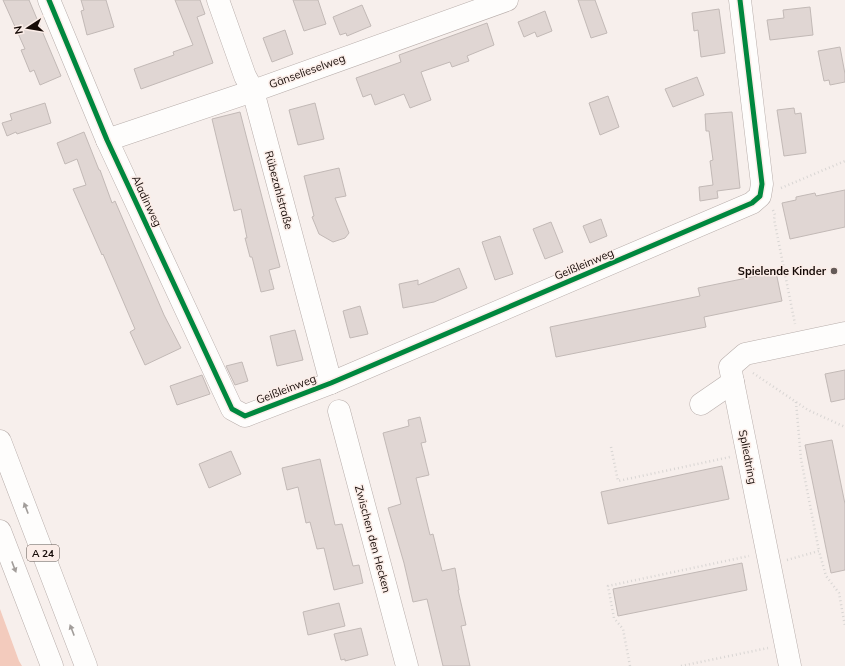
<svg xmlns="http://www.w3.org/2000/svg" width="845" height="666" viewBox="0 0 845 666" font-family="Mulish,sans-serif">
	<rect width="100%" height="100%" fill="#f7efec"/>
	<polygon fill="#f3cbbd" points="0,609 19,661 22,666 0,666"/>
	<g fill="#e0d6d3" stroke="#c2b9b6">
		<polygon points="3,0 29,0 61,76 40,85 34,70 30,72 21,50 25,49"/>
		<polygon points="81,0 106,0 114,27 87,35 81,11 84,10"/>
		<polygon points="175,0 200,0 205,14 197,17 213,63 141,89 134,69 174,55 173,52 193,45"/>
		<polygon points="293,0 318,0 326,24 304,31"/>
		<polygon points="578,0 595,0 607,33 591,38"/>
		<polygon points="362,5 371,26 347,36 346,33 340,35 333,17"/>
		<polygon points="810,7 813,35 770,40 767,20 784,18 783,10"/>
		<polygon points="719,9 725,53 701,57 698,30 694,31 692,13"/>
		<polygon points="545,11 552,31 537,37 535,32 524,37 518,22"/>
		<polygon points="487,23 494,45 467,56 469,61 452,67 450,62 421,72 431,100 410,108 404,94 375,105 371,94 363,97 356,78 401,62 399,55"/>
		<polygon points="285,30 293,54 272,62 263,38"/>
		<polygon points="840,47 845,74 845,82 830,85 829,80 824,81 818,51"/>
		<polygon points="697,77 704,95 673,107 665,89"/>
		<polygon points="608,96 619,127 600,135 589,103"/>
		<polygon points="45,103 51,123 17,134 16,132 7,136 2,123 12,120 10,114"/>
		<polygon points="315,103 324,139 298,145 289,110"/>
		<polygon points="794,108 795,114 801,113 806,153 784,156 777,110"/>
		<polygon points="240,112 280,267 269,270 274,289 261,292 252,257 250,257 245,238 247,238 241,209 234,211 212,119"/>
		<polygon points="732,112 740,188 717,191 718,198 700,201 699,187 713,185 710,161 713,160 709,131 706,131 705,114"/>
		<polygon points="84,132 99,170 100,170 112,203 115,201 164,315 181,348 145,365 130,332 135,329 103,254 102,255 73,189 86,185 77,159 65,164 57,143"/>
		<polygon points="339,168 346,196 335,198 349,233 345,238 333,242 319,234 312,217 314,216 304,176"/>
		<polygon points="845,190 845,227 790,239 782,203 796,200 796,197 815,193 816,196"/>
		<polygon points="601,219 607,236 590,243 583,226"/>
		<polygon points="551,222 563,252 545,259 533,229"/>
		<polygon points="500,236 513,274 495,280 482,242"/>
		<polygon points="459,268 467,288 434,302 403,308 399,284 418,280 418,285"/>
		<polygon points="776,272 782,301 704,317 706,327 556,357 550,327 700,296 698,288"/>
		<polygon points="360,306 368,334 350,338 343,311"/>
		<polygon points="295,330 303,360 277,366 270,336"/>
		<polygon points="242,362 248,381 235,385 226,366"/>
		<polygon points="845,370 845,399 831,402 825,374"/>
		<polygon points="202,375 210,394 177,405 170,386"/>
		<polygon points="420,417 426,442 421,443 429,475 416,478 430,535 433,534 442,571 455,568 459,590 458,590 466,625 461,626 470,666 443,666 427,599 413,602 404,563 388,508 401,504 383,433 409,426 408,420"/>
		<polygon points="832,440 845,504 845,570 831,573 805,445"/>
		<polygon points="231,451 241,474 209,488 199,464"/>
		<polygon points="320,459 335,525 342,524 353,566 359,565 363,583 334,590 324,548 317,549 310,522 306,523 298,487 287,490 282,468"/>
		<polygon points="722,466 729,499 608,524 601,492"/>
		<polygon points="742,563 747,590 618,616 613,589"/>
		<polygon points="339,603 345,626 308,635 303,612"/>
		<polygon points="361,628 368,655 345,661 345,659 341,660 334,634"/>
	</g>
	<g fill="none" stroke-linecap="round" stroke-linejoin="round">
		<defs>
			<g id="minor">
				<polyline points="49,0 107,140 232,409 245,416 331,383 752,203 760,196 762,184 740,0"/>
				<polyline points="218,0 245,76 253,91 331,383"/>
				<polyline points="107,140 253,91 507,0"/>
				<polyline points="701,404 733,382"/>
				<polyline points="339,411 407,666"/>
				<polyline points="790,666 730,367 745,354 845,333"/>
			</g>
			<g id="highway">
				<polyline points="0,441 86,666"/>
				<polyline points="0,531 52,666"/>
			</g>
		</defs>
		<use href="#minor" stroke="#b8aeab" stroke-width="23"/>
		<use href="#highway" stroke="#b8aeab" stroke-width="23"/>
		<g stroke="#d8d5d3" stroke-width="2.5" stroke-dasharray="1 3" stroke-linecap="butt">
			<polyline points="781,188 845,161"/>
			<polyline points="773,210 775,215 774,219 795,324"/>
			<polyline points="753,373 808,410 845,427"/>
			<polyline points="796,402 801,459 819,551"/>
			<polyline points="611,447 618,481 730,457"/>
			<polyline points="787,560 819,551 826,576 839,593 845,626"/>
			<polyline points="630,666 623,629 614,618 608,586 749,556"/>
			<polyline points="681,666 768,648"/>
		</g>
		<use href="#minor" stroke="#fefdfc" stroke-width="22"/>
		<use href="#highway" stroke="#fefdfc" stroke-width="22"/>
		<defs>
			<polyline id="cycleway" points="49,0 107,140 232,409 245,416 331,383 752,203 760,196 762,184 740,0"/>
		</defs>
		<use href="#cycleway" stroke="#fbede8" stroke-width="8"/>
		<use href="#cycleway" stroke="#00873e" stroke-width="5"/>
	</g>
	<defs><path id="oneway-solid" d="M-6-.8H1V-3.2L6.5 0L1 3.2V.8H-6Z"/></defs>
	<g fill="#a29d9a">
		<use href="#oneway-solid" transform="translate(26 508) rotate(-111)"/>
		<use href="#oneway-solid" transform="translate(14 567) rotate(69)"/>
		<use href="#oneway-solid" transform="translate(72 630) rotate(-111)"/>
	</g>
	<circle fill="#655b58" stroke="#fbede8" stroke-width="1.5" cx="834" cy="271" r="4"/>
	<g text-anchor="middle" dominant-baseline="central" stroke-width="3" stroke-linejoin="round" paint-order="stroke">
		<rect fill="#fbede8" stroke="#5b504b" stroke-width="1" x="27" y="545" width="32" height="16" rx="3"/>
		<g font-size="10" font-weight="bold" fill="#170c08">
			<text x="43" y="553">A 24</text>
		</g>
		<g font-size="11" fill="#170c08" stroke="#fbede8">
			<text transform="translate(307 71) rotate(-20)">Gänselieselweg</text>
			<text transform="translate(279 190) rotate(75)">Rübezahlstraße</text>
			<text transform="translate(147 201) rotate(65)">Aladinweg</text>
			<text transform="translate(584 264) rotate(-23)">Geißleinweg</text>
			<text transform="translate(286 389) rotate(-21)">Geißleinweg</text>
			<text transform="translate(748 457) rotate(79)">Spliedtring</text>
			<text transform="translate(373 539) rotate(75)">Zwischen den Hecken</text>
		</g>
		<g font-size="11" font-weight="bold" fill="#170c08" stroke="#fbede8" text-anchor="end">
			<text x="826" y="271">Spielende Kinder</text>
		</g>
	</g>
	<g transform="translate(28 28) rotate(258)" stroke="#fbede8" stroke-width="3" paint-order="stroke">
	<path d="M0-3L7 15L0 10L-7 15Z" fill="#170c08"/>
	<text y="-6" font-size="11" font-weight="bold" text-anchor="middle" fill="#170c08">N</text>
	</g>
</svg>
